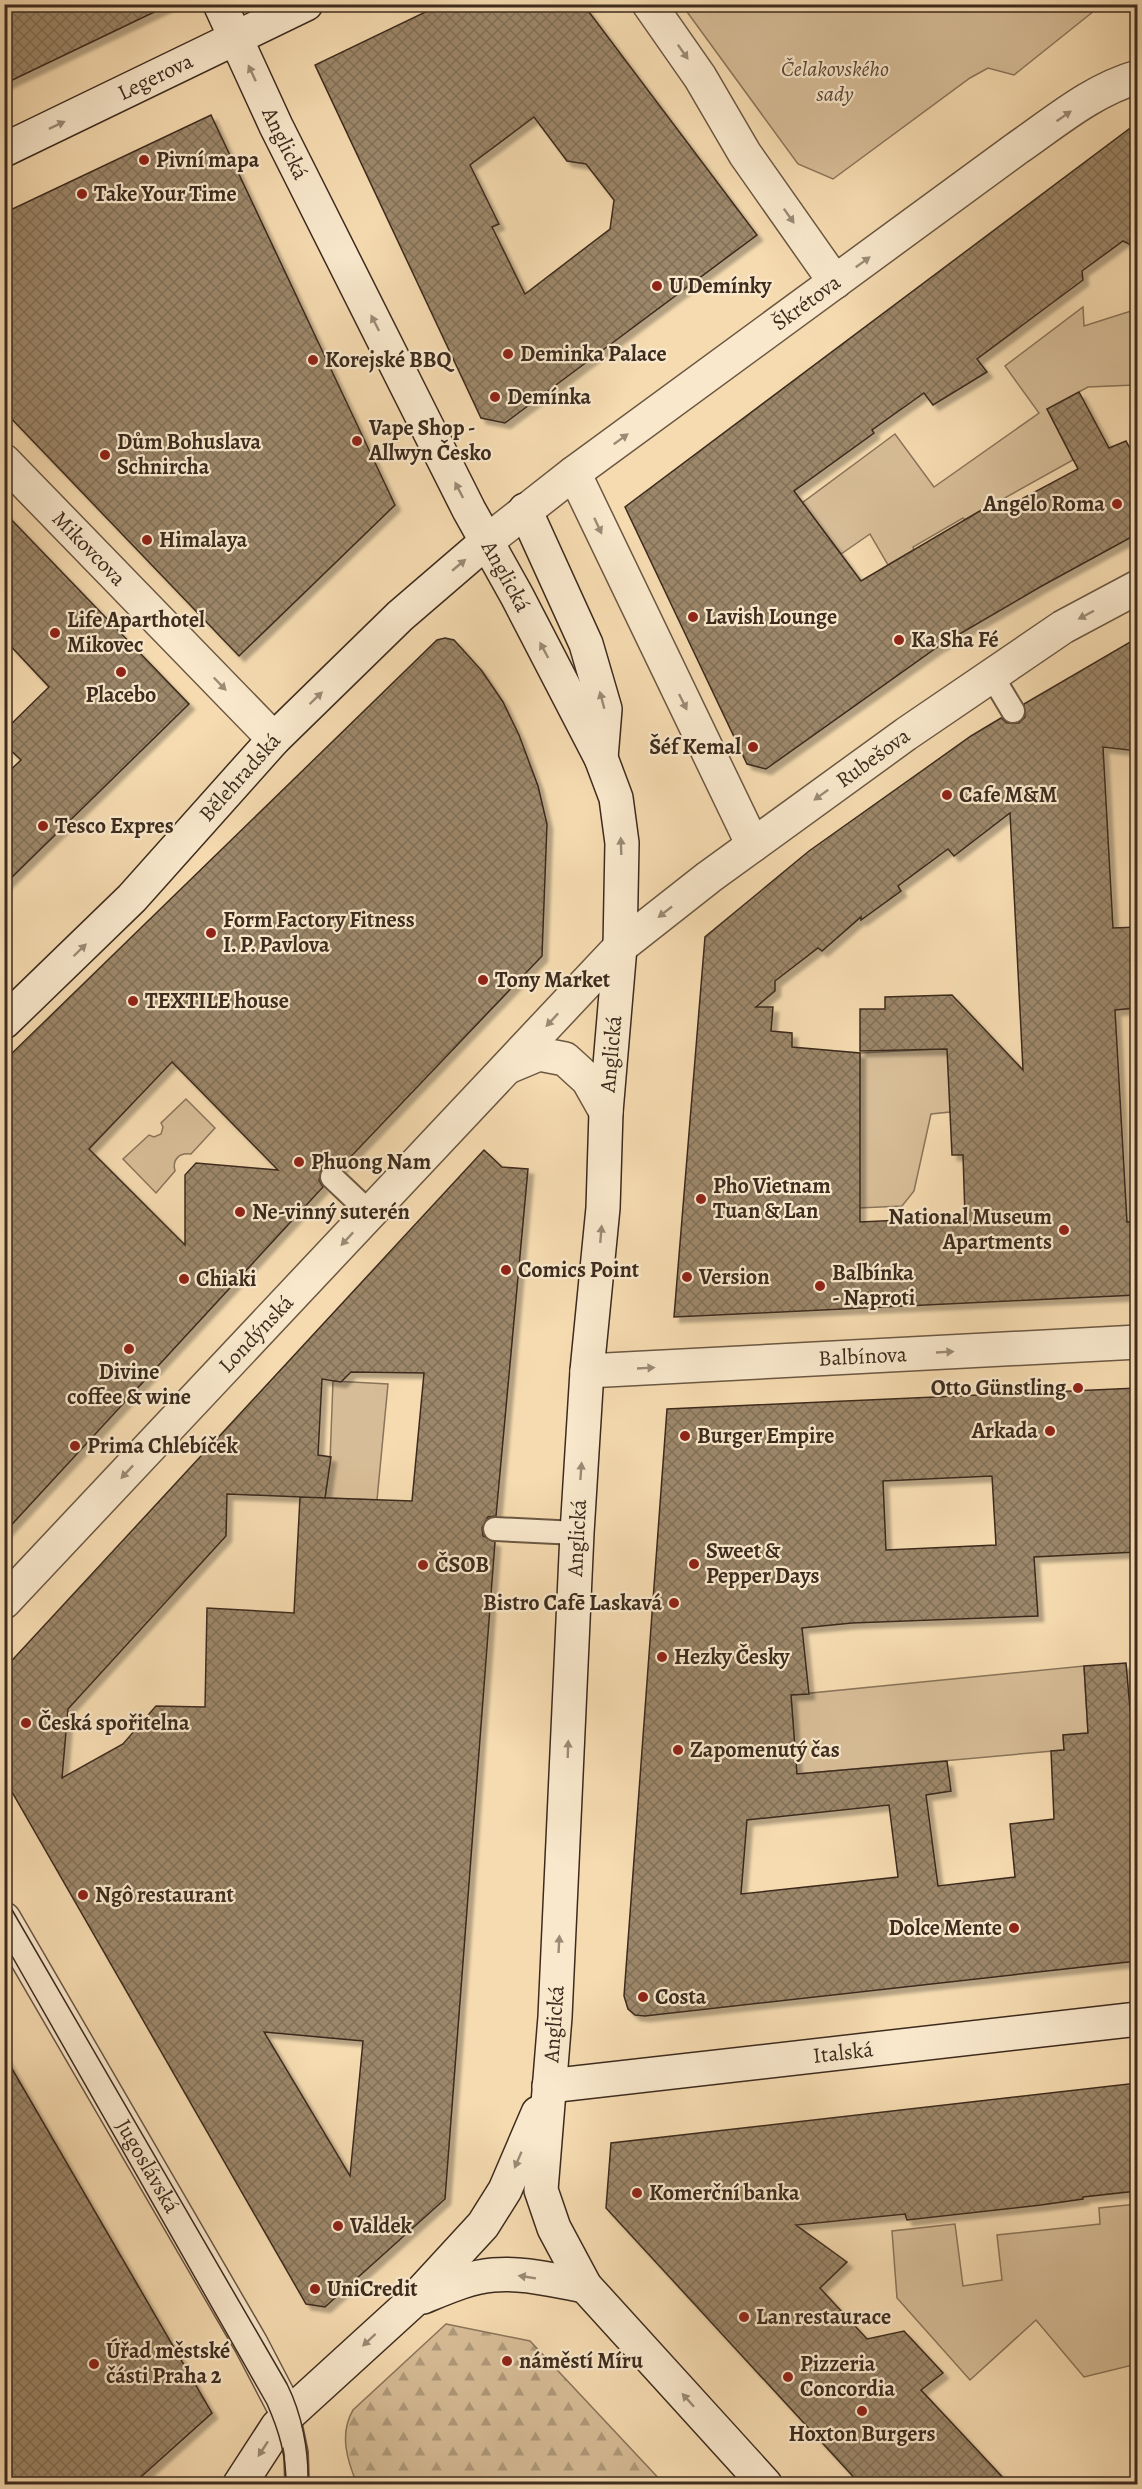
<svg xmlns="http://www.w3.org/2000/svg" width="1142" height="2489" viewBox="0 0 1142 2489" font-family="Alegreya,serif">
	<defs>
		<pattern id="forest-firs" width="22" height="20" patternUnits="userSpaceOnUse" patternTransform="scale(1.5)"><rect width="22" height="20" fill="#d7bd97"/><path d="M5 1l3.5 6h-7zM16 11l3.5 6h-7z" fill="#b09a7b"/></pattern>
		<pattern id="building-cross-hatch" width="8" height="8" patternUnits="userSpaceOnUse" patternTransform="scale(1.5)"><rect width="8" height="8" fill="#9d876a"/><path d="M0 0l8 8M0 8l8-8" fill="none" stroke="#816f57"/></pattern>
		<filter id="shadow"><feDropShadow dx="5.5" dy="5.5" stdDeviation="1.5" flood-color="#0004"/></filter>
	</defs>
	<rect width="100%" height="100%" fill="#f6dbb0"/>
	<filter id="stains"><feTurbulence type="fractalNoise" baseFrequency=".00333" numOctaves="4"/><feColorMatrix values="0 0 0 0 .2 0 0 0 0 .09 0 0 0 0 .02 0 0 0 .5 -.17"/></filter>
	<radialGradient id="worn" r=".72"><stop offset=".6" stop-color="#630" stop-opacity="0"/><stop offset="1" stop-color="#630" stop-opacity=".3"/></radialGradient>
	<g fill="#d7bd97" stroke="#8a745a" stroke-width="1.5">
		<polygon points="1086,4 1099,7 1014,75 988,68 970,78 833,179 798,164 682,5"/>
		<polygon points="1083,307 1084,326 1131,311 1135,385 1088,387 1047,409 1073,460 965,520 963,518 913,547 914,550 888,565 870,534 841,554 802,503 895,434 934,487 1039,413 1005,366"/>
		<polygon points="958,1048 950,1112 931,1114 914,1191 902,1206 859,1208 860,1053"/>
		<path d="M 186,1099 L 215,1128 L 191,1154 C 179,1152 172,1160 175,1171 L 156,1193 L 123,1159 L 149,1135 L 154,1137 L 161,1134 L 163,1127 L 161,1123 Z"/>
		<polygon points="333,1381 388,1384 377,1500 325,1498 330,1461"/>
		<polygon points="1084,1666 1088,1733 1063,1735 1064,1750 764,1777 760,1727 793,1724 791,1695"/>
		<polygon points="1137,2204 1137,2364 1084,2377 1036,2320 970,2380 897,2298 892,2231 955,2224 963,2286 1002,2280 997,2235 1100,2224 1099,2208"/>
	</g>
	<path fill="url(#forest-firs)" stroke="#8a745a" stroke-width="1.5" d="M 446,2324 L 530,2341 L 664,2484 L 357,2484 C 347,2460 339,2434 353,2410 Z"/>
	<g fill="url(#building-cross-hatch)" stroke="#3d2b1e" stroke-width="1.5" fill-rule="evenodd" filter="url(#shadow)">
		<polygon points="4,4 171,4 4,84"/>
		<path d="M 442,4 L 583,4 L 757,235 L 505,423 L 481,418 L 315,65 ZM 534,117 L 567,161 L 586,164 L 614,200 L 610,229 L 525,294 L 492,227 L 499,224 L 470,165 Z"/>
		<polygon points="211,115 395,505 239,656 4,411 4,213"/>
		<polygon points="1137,123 1137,248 1123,241 1082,271 1083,280 977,359 987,372 933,405 924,393 872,430 874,433 794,491 861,581 990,505 999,511 1078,469 1047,409 1079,392 1109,448 1126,441 1137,462 1137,534 1040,587 939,646 766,769 747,764 625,507"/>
		<polygon points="4,512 189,704 4,885 4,776 21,760 4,744 4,731 49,687 4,639"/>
		<path d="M 445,638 L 454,640 L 482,671 L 503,702 L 519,735 L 538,786 L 547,824 L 542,956 L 341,1167 L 329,1164 L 322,1168 L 319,1180 L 323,1187 L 4,1533 L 4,1061 L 437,640 ZM 172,1062 L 278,1170 L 196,1163 L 185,1175 L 185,1245 L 89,1149 Z"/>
		<path d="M 1137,638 L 1137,751 L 1103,747 L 1113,928 L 1137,927 L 1137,1008 L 1115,1010 L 1127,1222 L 1137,1221 L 1137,1295 L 674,1317 L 705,937 L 809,851 L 971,736 L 1001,718 L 1007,723 L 1019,723 L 1025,717 L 1024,704 ZM 1010,813 L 1023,1070 L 952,995 L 885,997 L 885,1009 L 860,1009 L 860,1051 L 947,1049 L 952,1155 L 963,1155 L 965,1217 L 860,1222 L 860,1053 L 792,1047 L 792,1033 L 771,1031 L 773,1007 L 756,1007 L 775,991 L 775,981 L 818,948 L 822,951 L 861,917 L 861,920 L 901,891 L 898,886 L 948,849 L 954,856 Z"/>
		<path d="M 484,1150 L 502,1167 L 528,1169 L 496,1516 L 488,1517 L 482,1528 L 483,1536 L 495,1542 L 445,2199 L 325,2307 L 306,2304 L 4,1778 L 4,1669 ZM 351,1372 L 424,1373 L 412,1501 L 300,1497 L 294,1613 L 207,1608 L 205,1707 L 156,1706 L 123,1744 L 62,1778 L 68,1709 L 226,1536 L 227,1494 L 325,1498 L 331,1457 L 318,1455 L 322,1379 L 341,1382 ZM 264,2032 L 363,2041 L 350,2176 Z"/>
		<path d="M 1137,1388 L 1137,1552 L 1034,1557 L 1038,1616 L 852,1623 L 802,1628 L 809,1694 L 791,1695 L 797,1774 L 947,1761 L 951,1791 L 926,1795 L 938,1886 L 1015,1877 L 1010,1824 L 1054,1819 L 1051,1751 L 1064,1750 L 1063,1735 L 1088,1733 L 1084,1666 L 1126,1663 L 1135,1765 L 1137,1765 L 1137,1961 L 645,2016 L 635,2015 L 628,2009 L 624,1996 L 667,1409 ZM 992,1476 L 996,1545 L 886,1550 L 883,1481 ZM 889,1805 L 898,1877 L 741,1894 L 747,1820 Z"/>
		<polygon points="4,2055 212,2413 133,2484 4,2484"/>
		<polygon points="1137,2083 1137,2191 1083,2197 1083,2199 1041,2205 907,2220 905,2214 796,2225 847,2262 820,2288 867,2339 904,2331 943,2373 921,2390 1009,2484 860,2484 606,2208 611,2143"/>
	</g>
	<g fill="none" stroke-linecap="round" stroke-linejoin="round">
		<defs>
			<g id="lane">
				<polyline points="992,676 1013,711"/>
				<polyline points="332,1177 371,1214"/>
				<polyline points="495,1529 577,1533"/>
				<polyline points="288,2415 296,2453 297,2484"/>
			</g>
			<g id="street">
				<polyline points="649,4 700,77 745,154 835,282"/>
				<path id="s1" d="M 4,461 L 274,739"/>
				<polyline points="574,473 753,845"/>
				<path id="s2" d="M 486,542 L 574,473 L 1016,149 C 1054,123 1092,90 1138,77"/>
				<polyline points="508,1067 539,1054 565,1059 588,1080 606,1112"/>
				<path id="s3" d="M 587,1371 L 1138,1342"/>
				<path id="s4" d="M 4,1602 L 620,947 L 709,877 L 906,734 L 1063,627 L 1138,587"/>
				<path id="s5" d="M 4,1919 L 251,2344 L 288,2415"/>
			</g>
			<g id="secondary">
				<path id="s6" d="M 220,4 L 276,126 L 469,510 L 517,596 L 601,758 L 616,798 L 622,843 L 620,947 L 606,1112 L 603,1208 L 587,1371 L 577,1533 L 555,2017 L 541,2190 L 554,2228 L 585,2286 L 765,2484"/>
				<path id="s7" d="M 4,150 L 306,4"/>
				<polyline points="525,510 586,644 605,709 601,758"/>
				<path id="s8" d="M 4,1022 L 132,898 L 274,739 L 400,616 L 486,542"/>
				<path id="s9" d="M 549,2086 L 1138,2019"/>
				<path d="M 423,2297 C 445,2288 469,2277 493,2275 C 524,2272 555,2281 585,2286"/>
				<polyline points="240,2484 277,2427 288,2415 413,2301 483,2225 505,2190 538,2113"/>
			</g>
		</defs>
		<use href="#lane" stroke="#6b5742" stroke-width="26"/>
		<use href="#street" stroke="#6b5742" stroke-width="36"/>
		<use href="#secondary" stroke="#3d2b1e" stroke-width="36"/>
		<use href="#lane" stroke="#f9e8cc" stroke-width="22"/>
		<use href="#street" stroke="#f9e8cc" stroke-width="33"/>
		<use href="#secondary" stroke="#f9e8cc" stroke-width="33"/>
		<g stroke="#3d2b1e" stroke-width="1.5">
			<path d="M 4,1896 L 287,2384 C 302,2414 309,2451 308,2484"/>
			<path d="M 4,1942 L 267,2404 C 279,2431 286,2455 286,2484"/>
		</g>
	</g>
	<defs><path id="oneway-solid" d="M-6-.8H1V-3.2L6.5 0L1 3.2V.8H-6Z" transform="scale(1.5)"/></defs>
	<g fill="#9b8a75">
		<use href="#oneway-solid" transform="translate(683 52) rotate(55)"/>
		<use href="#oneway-solid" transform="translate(252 73) rotate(-115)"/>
		<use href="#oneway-solid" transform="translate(1064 116) rotate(-35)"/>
		<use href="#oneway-solid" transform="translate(57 125) rotate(-25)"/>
		<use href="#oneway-solid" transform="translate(789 216) rotate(55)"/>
		<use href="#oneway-solid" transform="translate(863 262) rotate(-36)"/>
		<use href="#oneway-solid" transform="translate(375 323) rotate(-117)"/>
		<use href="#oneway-solid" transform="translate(621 439) rotate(-36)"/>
		<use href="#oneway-solid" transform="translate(459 490) rotate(-117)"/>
		<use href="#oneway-solid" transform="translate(598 526) rotate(65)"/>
		<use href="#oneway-solid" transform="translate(459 565) rotate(-40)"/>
		<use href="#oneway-solid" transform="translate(1086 615) rotate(152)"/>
		<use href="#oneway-solid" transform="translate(544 650) rotate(-118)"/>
		<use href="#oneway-solid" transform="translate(220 684) rotate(46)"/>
		<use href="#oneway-solid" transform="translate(316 698) rotate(-44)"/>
		<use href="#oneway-solid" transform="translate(602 700) rotate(-105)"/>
		<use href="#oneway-solid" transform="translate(683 702) rotate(64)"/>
		<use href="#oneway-solid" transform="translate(821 795) rotate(144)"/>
		<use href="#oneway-solid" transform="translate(621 846) rotate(-92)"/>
		<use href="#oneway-solid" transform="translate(665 912) rotate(142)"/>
		<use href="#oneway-solid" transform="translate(80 950) rotate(-44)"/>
		<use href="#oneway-solid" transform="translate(552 1020) rotate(133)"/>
		<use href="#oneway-solid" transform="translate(601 1234) rotate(-85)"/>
		<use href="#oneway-solid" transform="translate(347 1239) rotate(133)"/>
		<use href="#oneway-solid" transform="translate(945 1352) rotate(-3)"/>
		<use href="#oneway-solid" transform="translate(646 1368) rotate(-3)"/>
		<use href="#oneway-solid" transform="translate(581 1471) rotate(-86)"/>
		<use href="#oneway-solid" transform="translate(127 1472) rotate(133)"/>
		<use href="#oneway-solid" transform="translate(568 1749) rotate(-88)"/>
		<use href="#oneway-solid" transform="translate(559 1944) rotate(-87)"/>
		<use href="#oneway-solid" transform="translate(518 2160) rotate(113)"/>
		<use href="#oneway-solid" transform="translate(527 2277) rotate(-171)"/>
		<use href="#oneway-solid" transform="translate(369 2340) rotate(137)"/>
		<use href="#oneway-solid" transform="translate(688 2400) rotate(-132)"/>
		<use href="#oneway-solid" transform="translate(263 2449) rotate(123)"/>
	</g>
	<g fill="#8f2418" stroke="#f9e8cc" stroke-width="2">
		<circle cx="144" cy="160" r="6"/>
		<circle cx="82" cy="194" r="6"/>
		<circle cx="657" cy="286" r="6"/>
		<circle cx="508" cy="354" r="6"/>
		<circle cx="313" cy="360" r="6"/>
		<circle cx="495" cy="397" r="6"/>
		<circle cx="357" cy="441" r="6"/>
		<circle cx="105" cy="455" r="6"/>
		<circle cx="1117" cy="504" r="6"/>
		<circle cx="147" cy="540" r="6"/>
		<circle cx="693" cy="617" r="6"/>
		<circle cx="55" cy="633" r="6"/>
		<circle cx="899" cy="640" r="6"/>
		<circle cx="121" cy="672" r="6"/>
		<circle cx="753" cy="747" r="6"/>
		<circle cx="947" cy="795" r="6"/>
		<circle cx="43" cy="826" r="6"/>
		<circle cx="211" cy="933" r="6"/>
		<circle cx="483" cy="980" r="6"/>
		<circle cx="133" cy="1001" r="6"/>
		<circle cx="299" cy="1162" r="6"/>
		<circle cx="701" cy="1199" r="6"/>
		<circle cx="240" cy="1212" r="6"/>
		<circle cx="1064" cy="1230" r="6"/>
		<circle cx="506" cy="1270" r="6"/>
		<circle cx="687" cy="1277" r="6"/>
		<circle cx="184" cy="1279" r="6"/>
		<circle cx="820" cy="1286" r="6"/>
		<circle cx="129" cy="1349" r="6"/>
		<circle cx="1078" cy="1388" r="6"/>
		<circle cx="1050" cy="1431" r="6"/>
		<circle cx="685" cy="1436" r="6"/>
		<circle cx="75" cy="1446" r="6"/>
		<circle cx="694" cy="1564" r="6"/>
		<circle cx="423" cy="1565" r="6"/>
		<circle cx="674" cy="1603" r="6"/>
		<circle cx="662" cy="1657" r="6"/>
		<circle cx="26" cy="1723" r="6"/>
		<circle cx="678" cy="1750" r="6"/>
		<circle cx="83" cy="1895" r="6"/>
		<circle cx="1014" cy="1928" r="6"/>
		<circle cx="643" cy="1997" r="6"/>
		<circle cx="637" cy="2193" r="6"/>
		<circle cx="338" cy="2226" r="6"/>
		<circle cx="315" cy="2289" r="6"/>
		<circle cx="744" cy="2317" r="6"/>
		<circle cx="507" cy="2361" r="6"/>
		<circle cx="94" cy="2364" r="6"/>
		<circle cx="788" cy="2377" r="6"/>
		<circle cx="862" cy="2411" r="6"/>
	</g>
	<g text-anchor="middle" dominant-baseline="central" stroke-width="4.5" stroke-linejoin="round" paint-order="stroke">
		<g font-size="22" font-style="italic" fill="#5c4836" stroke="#f9e8cc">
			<text x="835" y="69">Čelakovského<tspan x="835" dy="25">sady</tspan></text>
		</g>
		<g font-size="22" fill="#3d2b1e" stroke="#f9e8cc">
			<text stroke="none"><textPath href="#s7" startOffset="168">Legerova</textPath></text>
			<text stroke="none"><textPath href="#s6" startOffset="154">Anglická</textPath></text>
			<text stroke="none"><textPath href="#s2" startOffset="400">Škrétova</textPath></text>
			<text stroke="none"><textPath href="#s1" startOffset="122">Mikovcova</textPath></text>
			<text stroke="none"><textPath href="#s6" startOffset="640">Anglická</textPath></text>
			<text stroke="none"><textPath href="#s4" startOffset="1215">Rubešova</textPath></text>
			<text stroke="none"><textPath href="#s8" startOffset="340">Bělehradská</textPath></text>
			<text transform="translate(611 1054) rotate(-85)">Anglická</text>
			<text stroke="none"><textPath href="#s4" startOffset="368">Londýnská</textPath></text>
			<text stroke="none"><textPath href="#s3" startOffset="276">Balbínova</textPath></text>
			<text transform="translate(577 1538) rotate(-87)">Anglická</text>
			<text transform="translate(554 2024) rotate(-86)">Anglická</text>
			<text stroke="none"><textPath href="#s9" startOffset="296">Italská</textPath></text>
			<text stroke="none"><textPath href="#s5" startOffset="286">Jugoslávská</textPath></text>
		</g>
		<g font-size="22" font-weight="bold" fill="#3d2b1e" stroke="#f9e8cc" text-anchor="start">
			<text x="156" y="160">Pivní mapa</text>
			<text x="94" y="194">Take Your Time</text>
			<text x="669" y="286">U Demínky</text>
			<text x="520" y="354">Deminka Palace</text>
			<text x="325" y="360">Korejské BBQ</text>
			<text x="507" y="397">Demínka</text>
			<text x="369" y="428">Vape Shop -<tspan x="369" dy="25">Allwyn Česko</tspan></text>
			<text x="117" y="442">Dům Bohuslava<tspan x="117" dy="25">Schnircha</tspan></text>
			<text x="1105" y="504" text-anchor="end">Angelo Roma</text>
			<text x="159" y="540">Himalaya</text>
			<text x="705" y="617">Lavish Lounge</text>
			<text x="67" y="620">Life Aparthotel<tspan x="67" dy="25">Mikovec</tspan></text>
			<text x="911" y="640">Ka Sha Fé</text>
			<text x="121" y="695" text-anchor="middle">Placebo</text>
			<text x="741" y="747" text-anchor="end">Šéf Kemal</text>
			<text x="959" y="795">Cafe M&amp;M</text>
			<text x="55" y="826">Tesco Expres</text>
			<text x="223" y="920">Form Factory Fitness<tspan x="223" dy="25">I. P. Pavlova</tspan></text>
			<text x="495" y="980">Tony Market</text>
			<text x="145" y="1001">TEXTILE house</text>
			<text x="311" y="1162">Phuong Nam</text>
			<text x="713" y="1186">Pho Vietnam<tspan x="713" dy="25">Tuan &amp; Lan</tspan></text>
			<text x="252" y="1212">Ne-vinný suterén</text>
			<text x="1052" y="1217" text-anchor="end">National Museum<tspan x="1052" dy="25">Apartments</tspan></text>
			<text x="518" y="1270">Comics Point</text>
			<text x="832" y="1273">Balbínka<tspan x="832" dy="25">- Naproti</tspan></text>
			<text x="699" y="1277">Version</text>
			<text x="196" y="1279">Chiaki</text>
			<text x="129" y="1372" text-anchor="middle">Divine<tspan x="129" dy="25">coffee &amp; wine</tspan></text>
			<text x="1066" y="1388" text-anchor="end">Otto Günstling</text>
			<text x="1038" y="1431" text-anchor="end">Arkada</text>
			<text x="697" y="1436">Burger Empire</text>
			<text x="87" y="1446">Prima Chlebíček</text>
			<text x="706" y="1551">Sweet &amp;<tspan x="706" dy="25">Pepper Days</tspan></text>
			<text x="435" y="1565">ČSOB</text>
			<text x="662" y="1603" text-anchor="end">Bistro Cafē Laskavá</text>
			<text x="674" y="1657">Hezky Česky</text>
			<text x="38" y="1723">Česká spořitelna</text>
			<text x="690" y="1750">Zapomenutý čas</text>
			<text x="95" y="1895">Ngô restaurant</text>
			<text x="1002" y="1928" text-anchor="end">Dolce Mente</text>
			<text x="655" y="1997">Costa</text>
			<text x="649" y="2193">Komerční banka</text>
			<text x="350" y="2226">Valdek</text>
			<text x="327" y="2289">UniCredit</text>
			<text x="756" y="2317">Lan restaurace</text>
			<text x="106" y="2351">Úřad městské<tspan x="106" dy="25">části Praha 2</tspan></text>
			<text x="519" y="2361">náměstí Míru</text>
			<text x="800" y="2364">Pizzeria<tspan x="800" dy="25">Concordia</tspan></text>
			<text x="862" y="2434" text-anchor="middle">Hoxton Burgers</text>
		</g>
	</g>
	<rect width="1142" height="2489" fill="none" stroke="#f6dbb0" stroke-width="24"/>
	<rect x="6" y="6" width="1130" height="2477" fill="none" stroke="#3d2b1e" stroke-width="3"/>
	<rect x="12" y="12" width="1118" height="2465" fill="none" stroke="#3d2b1e" stroke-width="1.5"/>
	<rect width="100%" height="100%" filter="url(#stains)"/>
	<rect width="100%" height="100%" fill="url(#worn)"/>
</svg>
